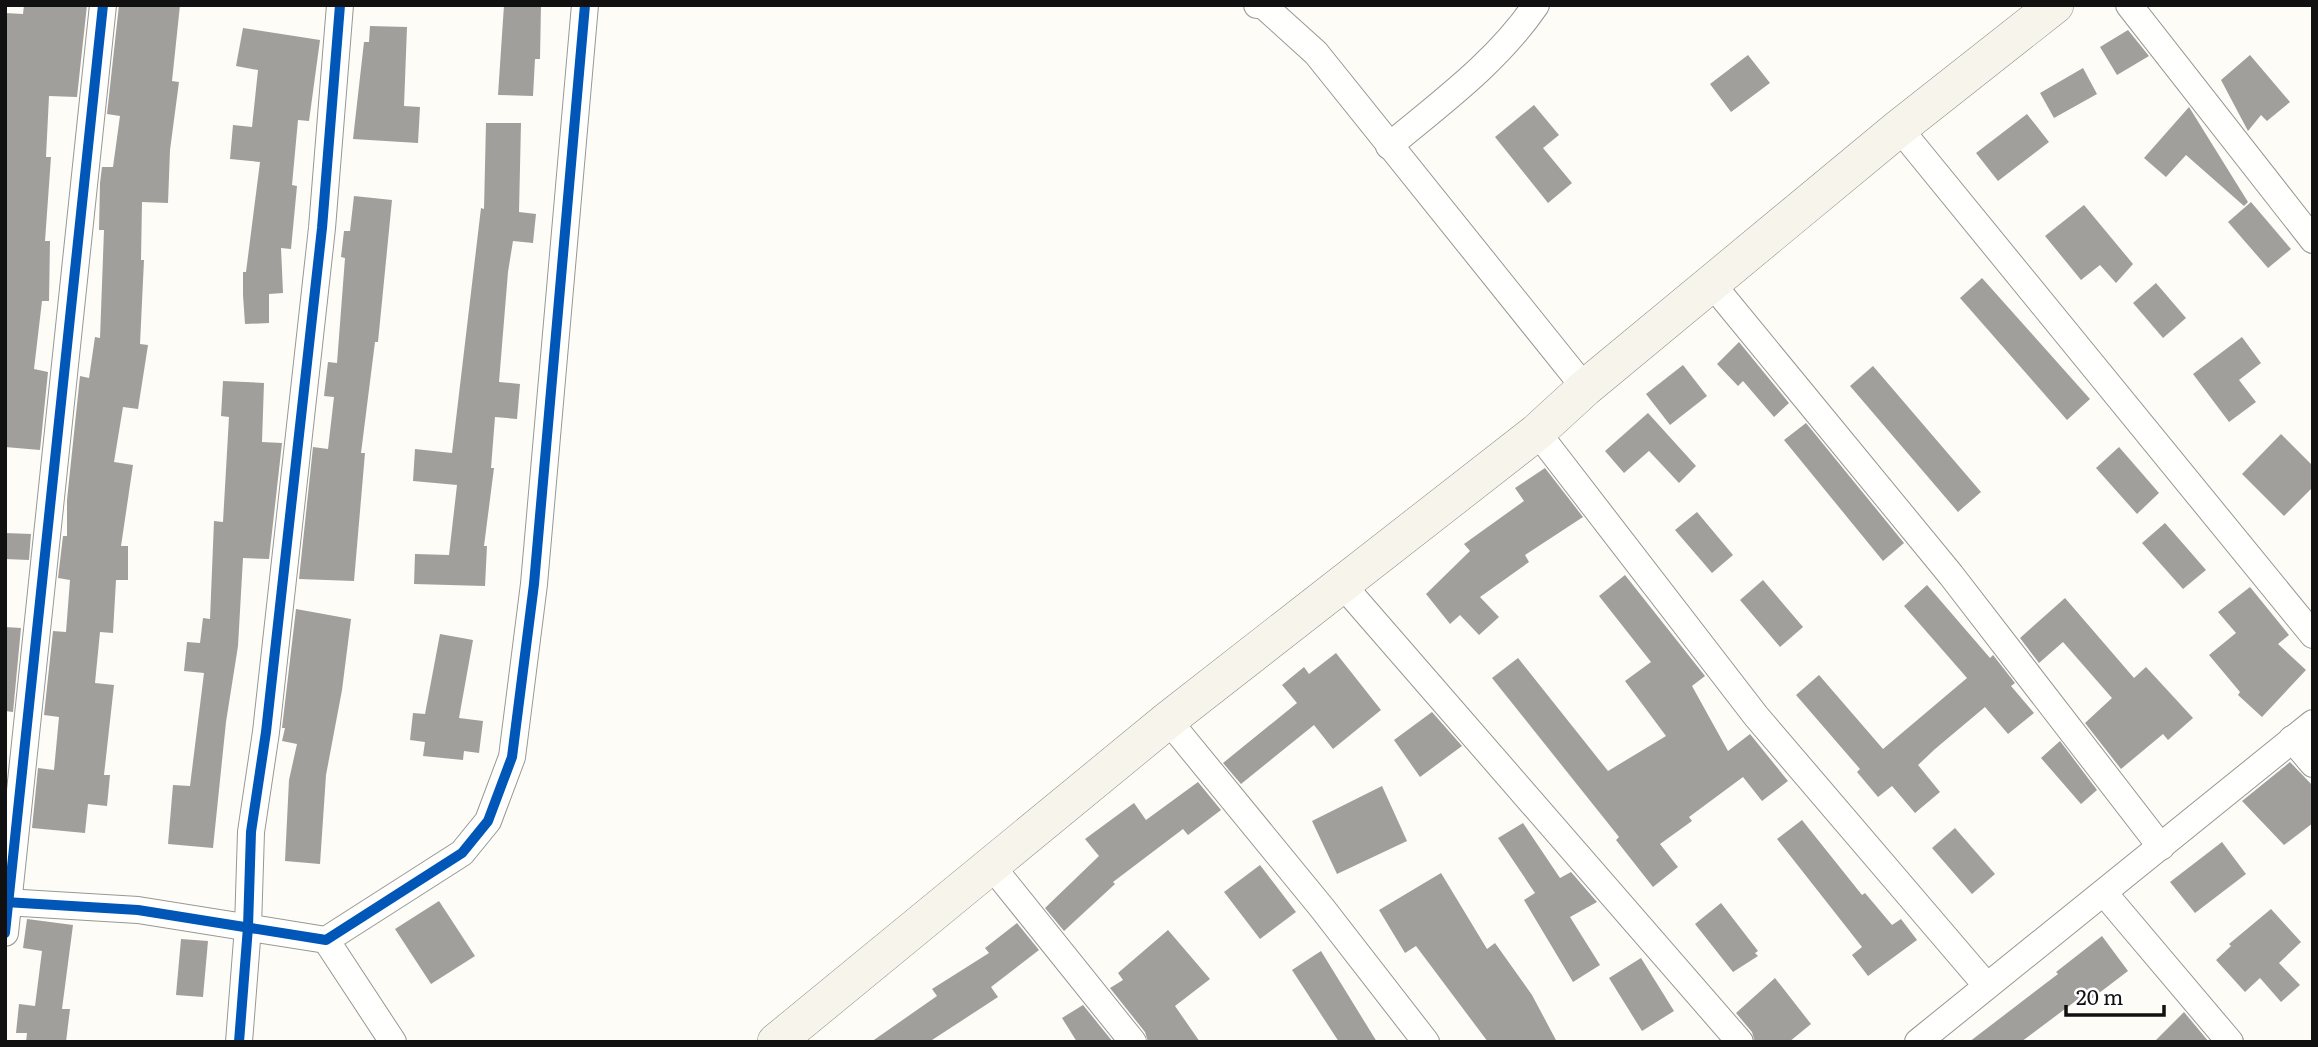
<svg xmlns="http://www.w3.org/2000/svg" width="2318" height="1047" viewBox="0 0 2318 1047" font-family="Literata,serif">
	<rect width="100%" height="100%" fill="#fdfcf7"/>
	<g fill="#a19f9c">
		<polygon points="24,5 87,5 77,97 49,96 46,157 51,157 45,241 50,241 49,301 42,301 34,369 48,372 40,450 5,447 5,13 23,14"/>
		<polygon points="119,5 180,5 172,81 179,82 170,150 168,203 142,202 141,260 144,260 140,344 148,345 138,409 123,407 114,462 133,465 121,546 128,546 128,580 116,580 113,633 100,632 95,683 114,685 104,775 110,775 107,806 88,804 85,833 32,828 38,768 54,770 59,717 44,715 53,631 66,632 70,580 58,578 63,536 67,536 67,500 80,376 89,378 95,337 100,338 104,230 99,230 100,183 102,167 113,167 120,116 107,114"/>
		<polygon points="504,5 541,5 540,59 535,59 533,96 498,95"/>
		<polygon points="370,26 407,27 404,106 420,107 418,143 353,139 364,42 369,42"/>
		<polygon points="243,28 320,40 309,121 298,120 292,185 297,186 291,249 281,248 283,293 269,294 269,323 245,324 243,295 243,272 246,272 260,162 230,159 233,125 252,127 258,70 236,66"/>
		<polygon points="2128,30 2149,56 2117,75 2100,47"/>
		<polygon points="1748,55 1770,83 1731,112 1710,84"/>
		<polygon points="2250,55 2290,102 2267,121 2261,115 2248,131 2221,80"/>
		<polygon points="2083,68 2097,94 2054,118 2040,93"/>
		<polygon points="1534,105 1559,135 1543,148 1572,183 1548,203 1495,137"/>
		<polygon points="2189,107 2248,202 2244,206 2186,155 2166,177 2144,158"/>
		<polygon points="2027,114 2049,142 1998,181 1976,153"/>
		<polygon points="486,123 521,123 519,212 536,214 533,243 513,241 508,272 499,382 520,384 517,419 495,417 491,468 494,468 484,546 487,546 485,586 414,584 415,554 449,555 457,485 413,481 415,449 452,453 481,208 484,209"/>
		<polygon points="354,196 392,200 378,342 375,342 361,453 365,453 354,581 299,579 313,447 328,449 334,397 324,396 328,362 337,363 345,258 341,257 344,231 350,231"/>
		<polygon points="2251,202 2291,249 2268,268 2228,222"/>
		<polygon points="2084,205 2133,264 2116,283 2100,265 2081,280 2045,236"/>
		<polygon points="1982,278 2090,399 2067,420 1960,298"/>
		<polygon points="2156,283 2186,318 2163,338 2133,303"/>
		<polygon points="2242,337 2261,363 2239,380 2256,402 2229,422 2193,374"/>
		<polygon points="1739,342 1789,403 1774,417 1743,381 1738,386 1717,364"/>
		<polygon points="1683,365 1707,396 1670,425 1646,394"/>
		<polygon points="1873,366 1981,492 1958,512 1850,386"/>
		<polygon points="223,381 264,383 262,442 282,443 269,559 243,558 238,646 226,722 213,848 168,844 173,785 190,786 204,673 184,671 187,642 200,643 203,618 210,619 214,521 223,522 229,417 221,416"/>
		<polygon points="1648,413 1696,466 1679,483 1649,451 1624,473 1605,451"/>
		<polygon points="1806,423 1904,543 1883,561 1784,440"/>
		<polygon points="2281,434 2313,466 2313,487 2284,516 2242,474"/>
		<polygon points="2119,447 2159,493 2137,514 2096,468"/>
		<polygon points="1545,468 1583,517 1525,555 1529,562 1480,597 1499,617 1479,635 1460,615 1450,624 1426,594 1470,551 1464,544 1524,501 1515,488"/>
		<polygon points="1697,512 1733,555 1712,573 1675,530"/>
		<polygon points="2165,523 2206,570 2183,589 2142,543"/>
		<polygon points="5,533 31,534 29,560 5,559"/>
		<polygon points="1625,575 1705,676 1692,686 1728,751 1750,734 1788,781 1762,801 1743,777 1689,817 1692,821 1660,844 1678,867 1653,887 1616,840 1619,837 1492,678 1518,658 1608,771 1666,736 1625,681 1651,662 1599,596"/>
		<polygon points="1763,580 1803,627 1780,647 1740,600"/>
		<polygon points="1927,585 1990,658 1993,655 2015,683 2011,686 2034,713 2008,734 1985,707 1935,749 1918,765 1940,792 1915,813 1892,786 1878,797 1857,772 1860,769 1796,695 1819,675 1883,749 1967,678 1904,606"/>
		<polygon points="2250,587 2289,635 2278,644 2306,670 2262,717 2238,695 2240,692 2209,655 2236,633 2218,612"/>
		<polygon points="2065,598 2134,678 2146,667 2193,718 2168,740 2163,734 2121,769 2085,723 2112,698 2063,642 2039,663 2020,638"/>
		<polygon points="296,609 351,619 342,690 326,775 320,864 285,861 289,780 297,744 282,741 285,728 282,728"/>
		<polygon points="5,627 21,628 13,712 5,711"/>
		<polygon points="440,634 473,640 459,718 483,721 479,753 464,751 463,760 423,756 425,742 410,740 413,713 425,714"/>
		<polygon points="1336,653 1381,710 1333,749 1314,725 1241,784 1223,763 1297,703 1282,685 1304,667 1309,674"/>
		<polygon points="1432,712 1462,746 1420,777 1394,740"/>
		<polygon points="2060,741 2097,790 2081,804 2041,758"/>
		<polygon points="2290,762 2313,786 2313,823 2284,845 2242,801"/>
		<polygon points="1198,782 1221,810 1188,835 1183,829 1113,882 1115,884 1064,931 1045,908 1099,856 1085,839 1134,803 1146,820"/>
		<polygon points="1382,786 1407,841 1337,874 1312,821"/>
		<polygon points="1802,820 1862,895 1865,893 1892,925 1901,919 1917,940 1868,976 1852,955 1862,947 1777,839"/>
		<polygon points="1523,823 1560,878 1571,872 1597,902 1570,917 1600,965 1573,982 1524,900 1535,893 1498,838"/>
		<polygon points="1955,828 1995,874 1972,894 1932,848"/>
		<polygon points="2222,842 2246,874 2195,913 2170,882"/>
		<polygon points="1260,865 1296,912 1260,939 1224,892"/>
		<polygon points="1441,873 1487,949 1495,943 1532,995 1557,1042 1488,1042 1416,946 1405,953 1379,910"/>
		<polygon points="439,901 475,956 431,984 395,929"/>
		<polygon points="1721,903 1758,951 1755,953 1758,956 1733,972 1695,924"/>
		<polygon points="2271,909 2301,942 2279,963 2300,985 2281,1002 2260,978 2245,992 2216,960 2231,946 2229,944"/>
		<polygon points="27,919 73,925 62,1009 70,1009 66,1042 26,1042 27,1033 16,1033 19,1004 35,1006 42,951 23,948"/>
		<polygon points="1017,923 1039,950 991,987 998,997 929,1042 871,1042 937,996 932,989 989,953 985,948"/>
		<polygon points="1168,930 1210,979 1175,1006 1200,1042 1148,1042 1145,1032 1110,988 1123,980 1118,973"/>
		<polygon points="2102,936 2128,971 2082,1006 2077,1000 2021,1042 1969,1042 2058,974 2056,972"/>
		<polygon points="181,939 208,941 203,997 176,995"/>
		<polygon points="1321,951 1377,1042 1339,1042 1292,970"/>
		<polygon points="1641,958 1674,1011 1642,1031 1609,978"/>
		<polygon points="1775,978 1811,1024 1789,1042 1755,1042 1752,1032 1736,1013"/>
		<polygon points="1083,1005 1113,1042 1077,1042 1062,1018"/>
		<polygon points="2184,1012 2209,1042 2154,1042"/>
	</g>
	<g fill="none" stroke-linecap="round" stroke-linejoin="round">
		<defs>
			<g id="minor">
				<polyline points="1257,5 1264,6 1316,53 1585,388"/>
				<polyline points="2129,5 2313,240"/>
				<polyline points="1899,128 2313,635"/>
				<path d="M 1389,146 C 1442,102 1497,62 1536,5"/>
				<polyline points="1712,284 1951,575 2161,847"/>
				<polyline points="1537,432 1756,716 1986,985"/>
				<polyline points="1341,583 1740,1042"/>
				<polyline points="1168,720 1322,908 1426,1042"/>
				<polyline points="2292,739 2313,764"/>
				<polyline points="990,864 1133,1042"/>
				<polyline points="2104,893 2230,1042"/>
				<polyline points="5,902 138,910 326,940 462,853 488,821 512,757 534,584 585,5"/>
				<polyline points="5,933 103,5"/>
				<polyline points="326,940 393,1042"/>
				<polyline points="239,1042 248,927 251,832 266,732 322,228 340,5"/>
				<polyline points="1918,1042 2313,723"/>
			</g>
			<polyline id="secondary" points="776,1042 1168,720 1537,432 1585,388 1899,128 2055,5"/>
		</defs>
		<use href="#minor" stroke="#979795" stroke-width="28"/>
		<use href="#secondary" stroke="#8e8d8b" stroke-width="38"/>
		<use href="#minor" stroke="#fffffe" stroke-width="26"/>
		<use href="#secondary" stroke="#f6f4eb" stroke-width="37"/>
		<defs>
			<g id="cycleway">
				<polyline points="5,902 138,910 326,940 462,853 488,821 512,757 534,584 585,5"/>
				<polyline points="5,933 103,5"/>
				<polyline points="239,1042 248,927 251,832 266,732 322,228 340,5"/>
			</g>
		</defs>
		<use href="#cycleway" stroke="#fff" stroke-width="15"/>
		<use href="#cycleway" stroke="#0057b8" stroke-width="10"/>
	</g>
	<rect width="2318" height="1047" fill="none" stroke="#111111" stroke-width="14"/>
	<path d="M2066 1005v10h98v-10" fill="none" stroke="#111111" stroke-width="3.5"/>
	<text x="2076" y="1005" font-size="21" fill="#111111" stroke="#ffffff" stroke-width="5" paint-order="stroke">20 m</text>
</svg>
